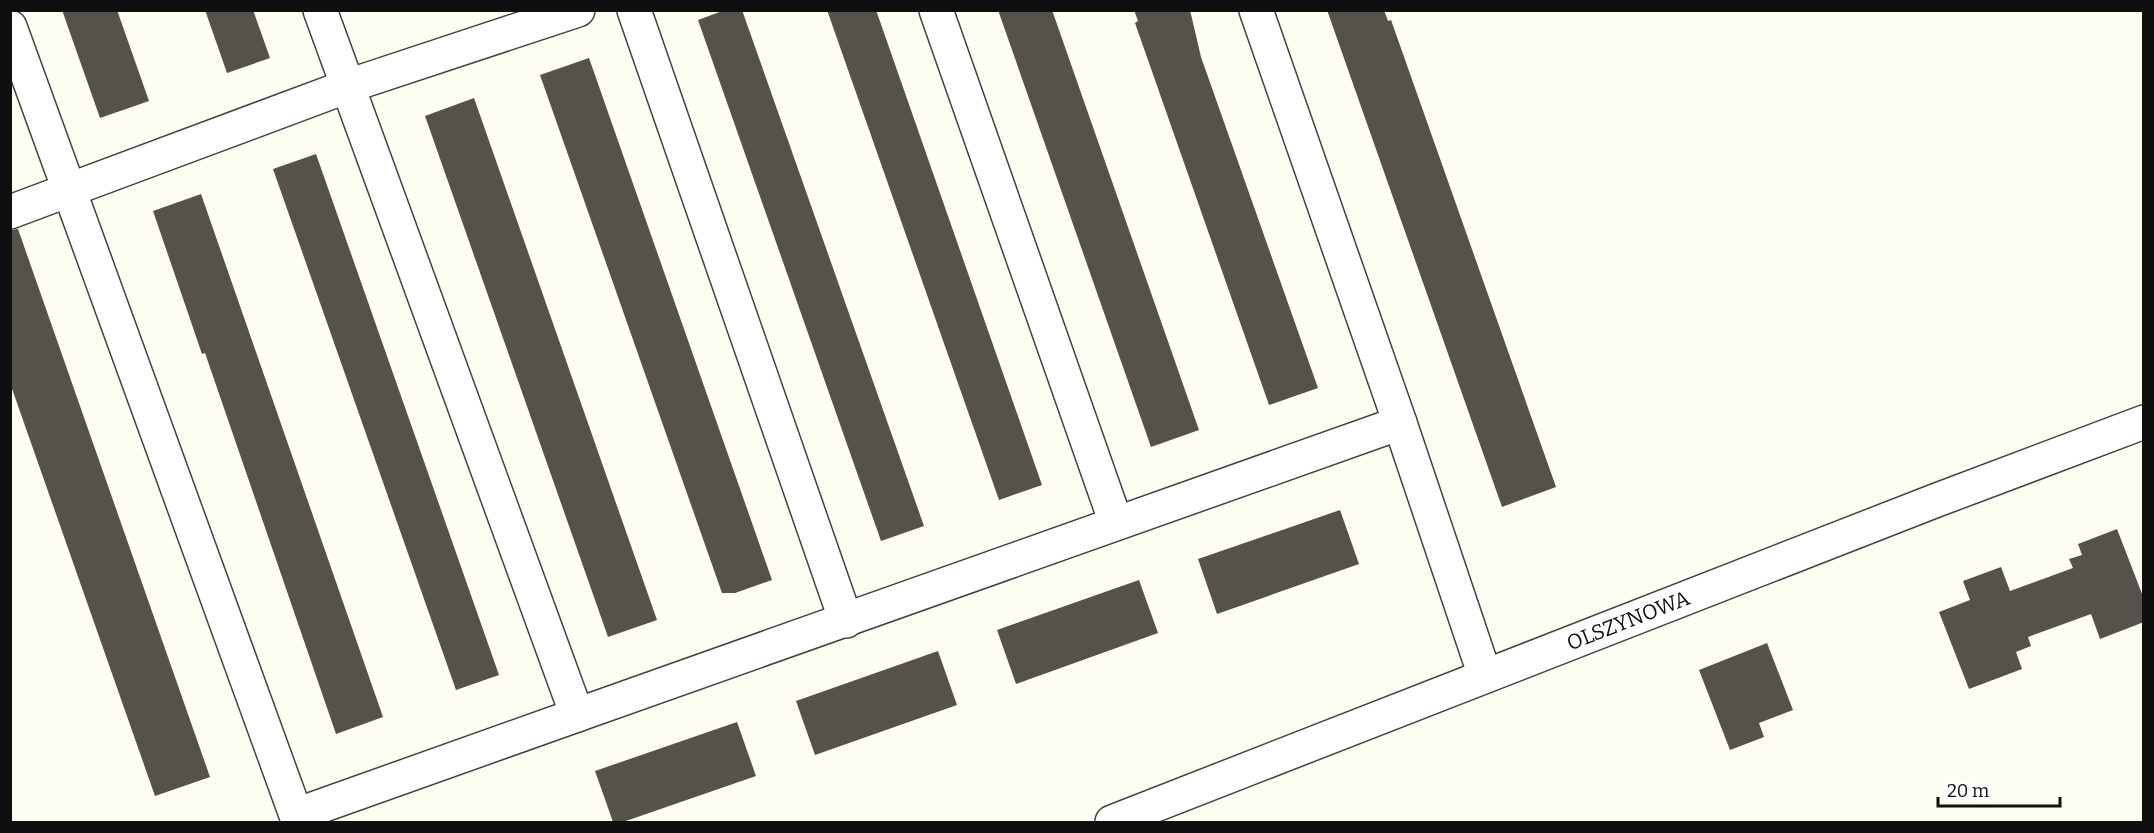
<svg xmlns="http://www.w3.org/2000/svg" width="2154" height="833" viewBox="0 0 2154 833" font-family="Bitter,serif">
	<rect width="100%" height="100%" fill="#fefdf1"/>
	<g fill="#57514c">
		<polygon points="62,10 117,10 149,101 100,118"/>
		<polygon points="205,10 253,10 270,58 227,73"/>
		<polygon points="725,10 742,10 924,526 881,541 698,20"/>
		<polygon points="827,10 876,10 1042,485 999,500"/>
		<polygon points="998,10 1052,10 1199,430 1151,447"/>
		<polygon points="1134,10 1190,10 1201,57 1318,388 1269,405 1135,23 1138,21"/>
		<polygon points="1327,10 1384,10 1388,21 1391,20 1556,487 1502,507"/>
		<polygon points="589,58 772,580 735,593 722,593 540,75"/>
		<polygon points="474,98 657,620 608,637 425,116"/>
		<polygon points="316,154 499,675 456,690 273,169"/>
		<polygon points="201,194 383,717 336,734 205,353 202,354 153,211"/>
		<polygon points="18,229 210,777 155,796 10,383 10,230"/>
		<polygon points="1340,510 1359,564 1217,614 1198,559"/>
		<polygon points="2117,529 2144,599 2144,622 2100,639 2091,614 2028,637 2031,646 2016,652 2022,669 1969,689 1939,612 1970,600 1963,581 2001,567 2010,591 2073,568 2069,559 2082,555 2078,544"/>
		<polygon points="1139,580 1158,633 1016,684 997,630"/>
		<polygon points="1767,643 1793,710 1759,723 1764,737 1730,750 1699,670"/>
		<polygon points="938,651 957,705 815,755 796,701"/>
		<polygon points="737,722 756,776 623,822 613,822 595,771"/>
	</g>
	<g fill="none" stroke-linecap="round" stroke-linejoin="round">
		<defs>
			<g id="street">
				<polyline points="320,10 577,715 1400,423 1485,676"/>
				<polyline points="634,10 846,621"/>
				<polyline points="936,10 1116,523"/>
				<polyline points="1256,10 1400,423"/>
				<polyline points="10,27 296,815 577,715"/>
				<polyline points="10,212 348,86 578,10"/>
				<path id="s1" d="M 1112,822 L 1937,500 L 2144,422"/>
			</g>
		</defs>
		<use href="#street" stroke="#424242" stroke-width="36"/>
		<use href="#street" stroke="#fff" stroke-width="33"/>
	</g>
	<g text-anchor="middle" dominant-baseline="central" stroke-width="6" stroke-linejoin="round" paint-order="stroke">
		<g font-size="21" fill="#0f0f0f" stroke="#fff">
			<text stroke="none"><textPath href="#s1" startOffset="554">OLSZYNOWA</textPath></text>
		</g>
	</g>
	<rect width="2154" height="833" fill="none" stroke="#0f0f0f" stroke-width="24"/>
	<path d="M1938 797v9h122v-9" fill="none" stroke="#0f0f0f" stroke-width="3"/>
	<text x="1947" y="797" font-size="18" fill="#0f0f0f" stroke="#ffffff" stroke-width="4.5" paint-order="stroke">20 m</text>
</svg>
